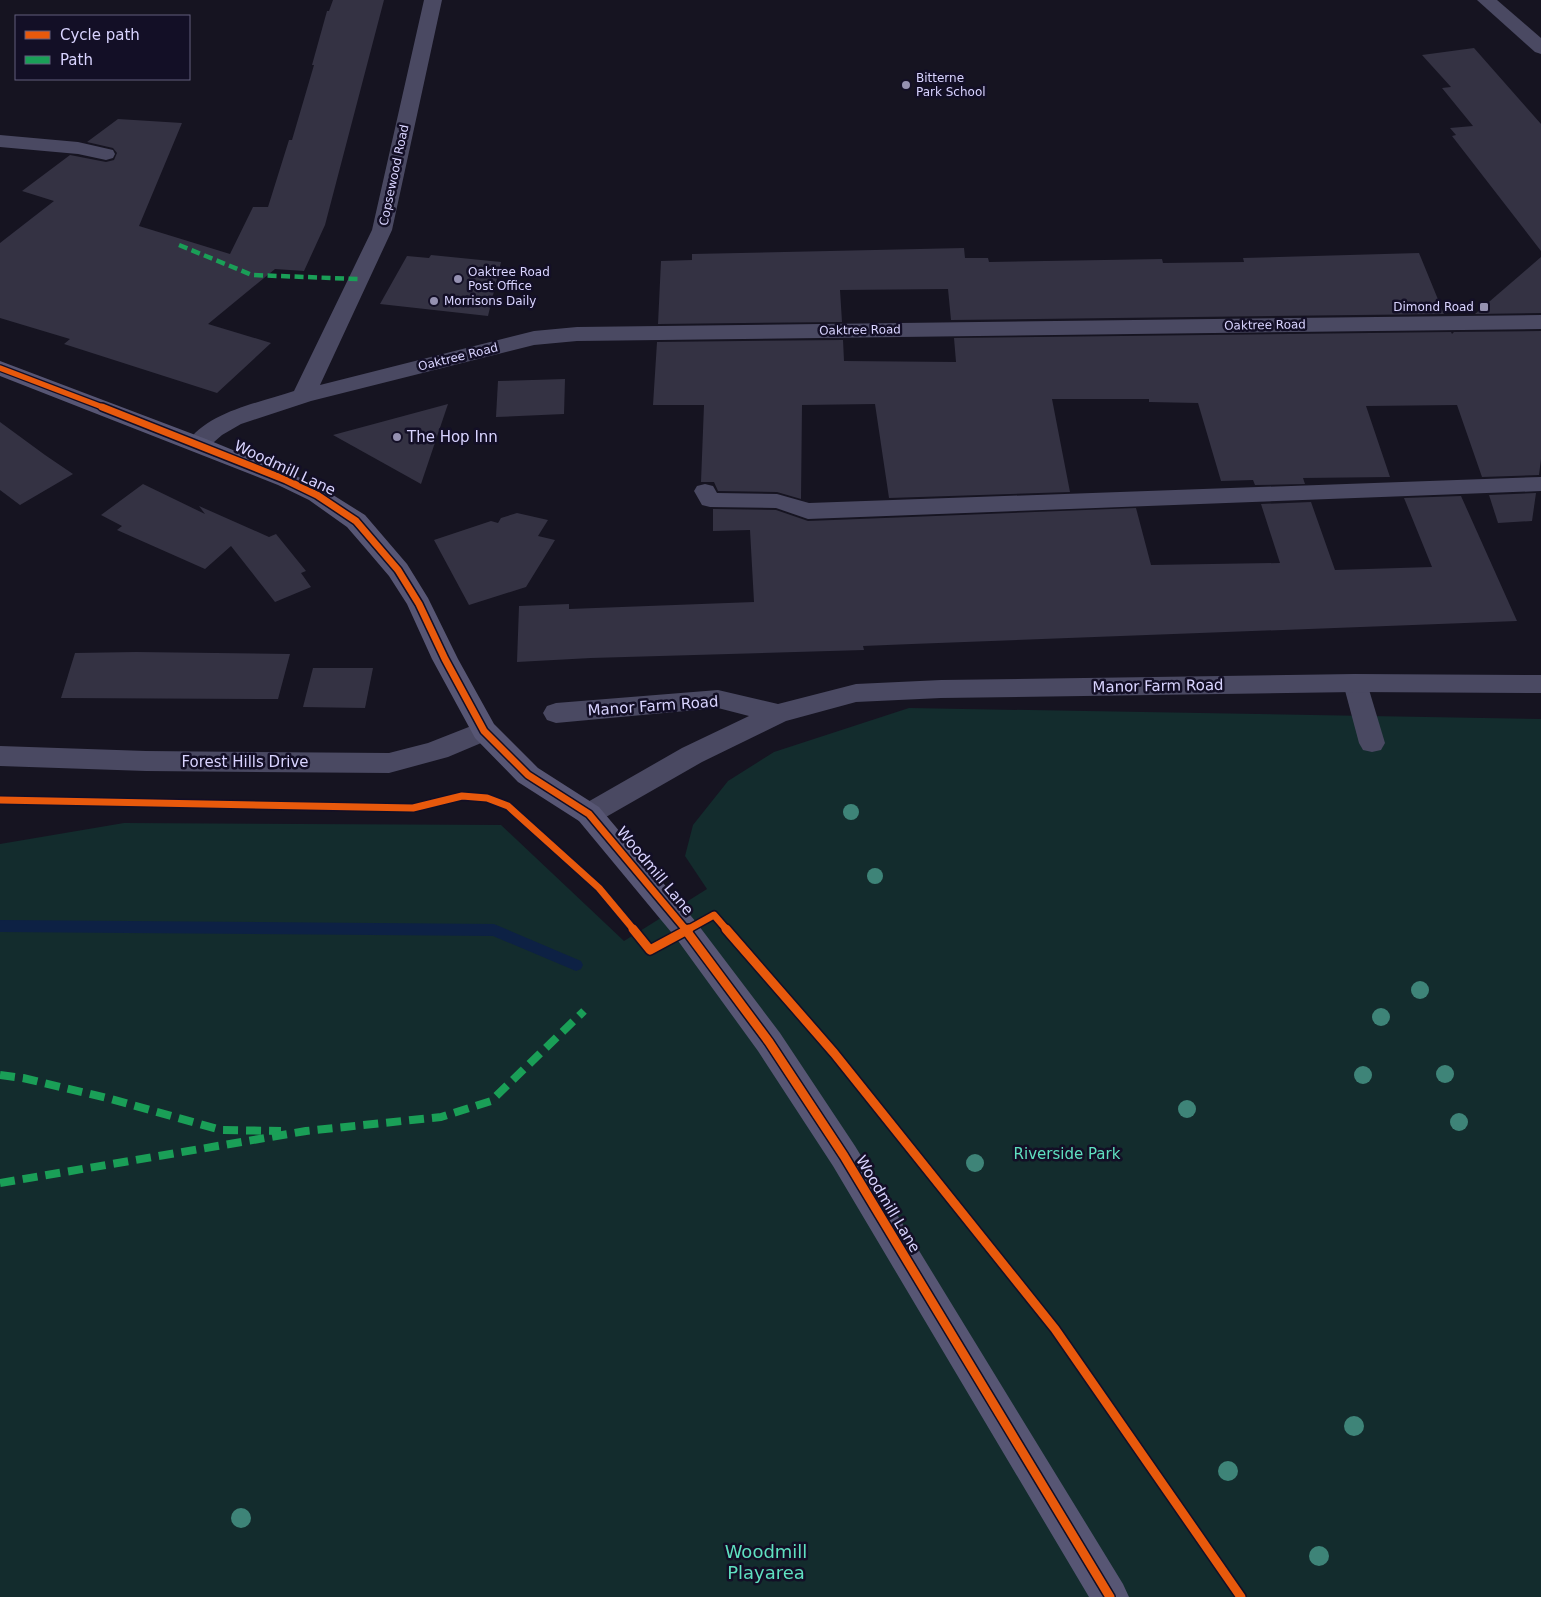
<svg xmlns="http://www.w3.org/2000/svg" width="1541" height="1597" viewBox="0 0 1541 1597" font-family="'DejaVu Sans',sans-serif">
	<rect width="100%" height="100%" fill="#161421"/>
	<polygon fill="#132c2d" points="909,708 1541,719 1541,1597 0,1597 0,844 124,823 501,825 624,941 707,889 685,856 693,825 728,781 774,752"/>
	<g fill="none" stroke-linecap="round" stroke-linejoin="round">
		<polygon fill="#0d2144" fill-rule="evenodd" points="0,920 494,924 581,961 583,965 581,969 576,971 493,936 0,932"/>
	</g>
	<g fill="#343243">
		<polygon points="333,0 384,0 325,225 304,271 275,269 208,324 271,343 217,393 64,344 70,339 0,318 0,243 54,201 22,191 70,155 106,162 114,160 117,153 113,148 87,142 118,119 182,123 139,226 230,254 253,207 268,207 289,140 292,140 314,65 312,65 327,11 329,11"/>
		<polygon points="1474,48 1541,124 1541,251 1452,136 1456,135 1450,128 1473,126 1442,88 1451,87 1422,55"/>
		<polygon points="964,248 965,258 988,258 989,262 1162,259 1163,263 1244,262 1243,258 1419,253 1444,314 951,320 948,289 840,290 842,322 658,324 661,261 692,260 692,254"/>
		<polygon points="431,255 501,262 488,316 380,304 407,256 429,258"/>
		<polygon points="1541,257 1541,313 1475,314"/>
		<polygon points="1541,331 1541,459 1539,475 1482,477 1457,405 1366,406 1390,477 1303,478 1305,484 1255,485 1253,480 1221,481 1198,403 1149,402 1149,399 1052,399 1070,492 889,498 875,404 802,405 801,499 777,492 718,491 714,482 701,482 704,405 653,405 657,342 843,340 844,361 956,362 954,338 1451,332 1452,334 1454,332"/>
		<polygon points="565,379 564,414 496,417 498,381"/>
		<polygon points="448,404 421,484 333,435"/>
		<polygon points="0,422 45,455 73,474 20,505 0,490"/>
		<polygon points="143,484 205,514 199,506 269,537 276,534 306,571 301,573 311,587 275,602 231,546 205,569 117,530 122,526 101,515"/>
		<polygon points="1536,493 1532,521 1498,523 1489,495"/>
		<polygon points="1461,496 1517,621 912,644 863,646 864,650 591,658 517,662 519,606 569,604 569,609 754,602 750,530 713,531 713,509 776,510 808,521 1136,508 1151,565 1280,563 1261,504 1311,502 1335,570 1432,567 1404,498"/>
		<polygon points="517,513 548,520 538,536 555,540 526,587 469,605 434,540 491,521 498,523 501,518"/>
		<polygon points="136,652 290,654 278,699 61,698 75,653"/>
		<polygon points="313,668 373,668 365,708 303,707"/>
	</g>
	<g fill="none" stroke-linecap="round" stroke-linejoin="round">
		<g fill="#4a4962" fill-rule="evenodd">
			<polygon points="0,135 78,142 113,150 115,154 113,158 106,160 78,154 0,147"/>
			<polygon points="1541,477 1541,491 808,519 776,508 710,507 702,505 694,491 697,486 705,484 713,486 717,493 777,494 809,503"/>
			<polygon points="1355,674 1364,677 1367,683 1385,743 1381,750 1372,752 1363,750 1359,743 1343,683 1346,677"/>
		</g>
		<g fill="#4a4962" fill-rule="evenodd">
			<path d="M 424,0 L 442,0 L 392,230 L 320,385 L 534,331 L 577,327 L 1541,315 L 1541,329 L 577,341 L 534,345 L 311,401 L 241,424 L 222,435 L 206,449 L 198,451 L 190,449 L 186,444 C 208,411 259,403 294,391 L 372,230 Z"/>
			<polygon points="1477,0 1497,0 1541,38 1541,54 1535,52"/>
			<polygon points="1355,674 1541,675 1541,693 1355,692 941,698 856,702 786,721 702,762 599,821 589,825 579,821 575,814 579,807 682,748 749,716 718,708 556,723 547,720 543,713 547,706 556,703 718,690 778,704 856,684 941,680"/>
			<polygon points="484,721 493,724 497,731 493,738 448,757 389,773 146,771 0,766 0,746 146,751 389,753 428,743"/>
		</g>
		<polygon fill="#575674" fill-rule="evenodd" points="0,361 206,439 294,475 325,490 365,515 407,564 428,598 458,659 494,724 538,768 599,807 696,922 780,1033 855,1146 1123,1584 1129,1597 1089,1597 833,1166 758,1051 676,938 579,821 518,782 475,738 432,659 407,604 389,576 366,549 347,527 309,500 278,485 0,376"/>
		<polyline stroke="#1a9f57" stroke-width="4.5" stroke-dasharray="9 4.5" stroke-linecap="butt" points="179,245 252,275 358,279"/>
		<g stroke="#1a9f57" stroke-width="8" stroke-dasharray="15 8" stroke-linecap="butt">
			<polyline points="0,1075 23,1078 111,1099 221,1130 281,1131"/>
			<polyline points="0,1183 306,1131 441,1117 491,1101 584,1011"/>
		</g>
		<defs>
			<polyline id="cycleway-far2" points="0,368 105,408"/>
			<g id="cycleway-far1">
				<polyline points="102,407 286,480 317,495 356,521 398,570 419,604 445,659 484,731 528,775 589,814 686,930"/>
				<polyline points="0,800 413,808 462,796 487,798 508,806 599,888 634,930"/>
				<polyline points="687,930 714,915 727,930"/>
			</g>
			<g id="cycleway">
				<polyline points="633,929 650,950 689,929"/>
				<polyline points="685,929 769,1042 844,1156 1110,1597"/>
				<polyline points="726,929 834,1053 1055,1329 1241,1597"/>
			</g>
		</defs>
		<use href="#cycleway-far2" stroke="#130f26" stroke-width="8"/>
		<use href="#cycleway-far1" stroke="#130f26" stroke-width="10"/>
		<use href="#cycleway" stroke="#130f26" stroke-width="12"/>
		<use href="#cycleway-far2" stroke="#e8590c" stroke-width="5.5"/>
		<use href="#cycleway-far1" stroke="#e8590c" stroke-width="7"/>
		<use href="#cycleway" stroke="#e8590c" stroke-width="9"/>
	</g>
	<g fill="#3e8478">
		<circle cx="851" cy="812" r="8"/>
		<circle cx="875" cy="876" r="8"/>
		<circle cx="1420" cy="990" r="9"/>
		<circle cx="1381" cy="1017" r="9"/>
		<circle cx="1445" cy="1074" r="9"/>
		<circle cx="1363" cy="1075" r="9"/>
		<circle cx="1187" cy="1109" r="9"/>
		<circle cx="1459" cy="1122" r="9"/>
		<circle cx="975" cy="1163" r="9"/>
		<circle cx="1354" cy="1426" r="10"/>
		<circle cx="1228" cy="1471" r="10"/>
		<circle cx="241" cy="1518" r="10"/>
		<circle cx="1319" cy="1556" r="10"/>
	</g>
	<g fill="#9591b1" stroke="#130f26" stroke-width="2">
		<circle cx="906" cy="85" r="5"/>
		<circle cx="458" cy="279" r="5"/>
		<circle cx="434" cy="301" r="5"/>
		<rect x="1479" y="302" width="10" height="10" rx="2.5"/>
		<circle cx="397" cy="437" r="5"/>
	</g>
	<g text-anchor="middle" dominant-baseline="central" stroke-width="5" stroke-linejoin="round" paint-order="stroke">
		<g font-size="12" fill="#d9d4ff" stroke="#130f26" text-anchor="start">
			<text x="916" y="78">Bitterne<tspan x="916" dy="14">Park School</tspan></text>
			<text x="468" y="272">Oaktree Road<tspan x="468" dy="14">Post Office</tspan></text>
			<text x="444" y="301">Morrisons Daily</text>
			<text x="1474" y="307" text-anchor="end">Dimond Road</text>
		</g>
		<g font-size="12" fill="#d9d4ff" stroke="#130f26">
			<text transform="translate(394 175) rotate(-78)">Copsewood Road</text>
			<text transform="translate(1265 325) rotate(-1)">Oaktree Road</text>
			<text transform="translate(860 330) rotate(-1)">Oaktree Road</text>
			<text transform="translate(458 357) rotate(-14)">Oaktree Road</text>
		</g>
		<g font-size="15" fill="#d9d4ff" stroke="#130f26" text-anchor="start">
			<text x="407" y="437">The Hop Inn</text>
		</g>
		<g font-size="15" fill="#d9d4ff" stroke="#130f26">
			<text transform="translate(285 468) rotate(25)">Woodmill Lane</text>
			<text transform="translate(1158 686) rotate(-1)">Manor Farm Road</text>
			<text transform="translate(653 706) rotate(-4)">Manor Farm Road</text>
			<text x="245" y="762">Forest Hills Drive</text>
			<text transform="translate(655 871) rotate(50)">Woodmill Lane</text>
			<text transform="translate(888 1204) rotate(59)">Woodmill Lane</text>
		</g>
		<g font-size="15" fill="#5fe0c0" stroke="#130f26">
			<text x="1067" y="1154">Riverside Park</text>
		</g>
		<g font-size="18" fill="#5fe0c0" stroke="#130f26">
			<text x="766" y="1551">Woodmill<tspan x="766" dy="21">Playarea</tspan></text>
		</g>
	</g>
	<rect x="15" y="15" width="175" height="65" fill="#130f26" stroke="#625e7d"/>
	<rect x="25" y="31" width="25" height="8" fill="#e8590c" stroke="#625e7d"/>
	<text x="60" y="40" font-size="15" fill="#d9d4ff">Cycle path</text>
	<rect x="25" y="56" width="25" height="8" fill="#1a9f57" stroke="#625e7d"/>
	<text x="60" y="65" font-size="15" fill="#d9d4ff">Path</text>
</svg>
